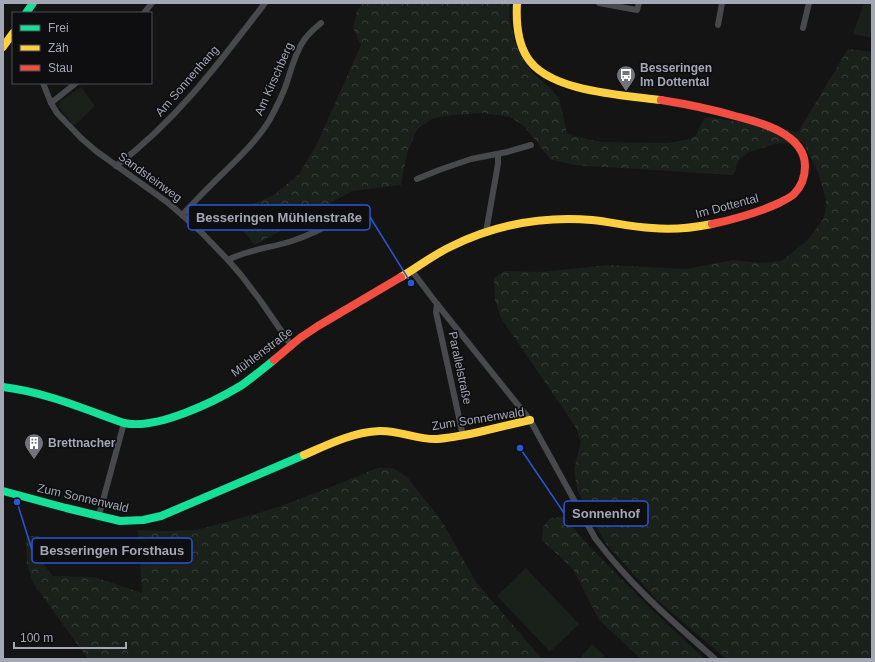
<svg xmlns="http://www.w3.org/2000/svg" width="875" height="662" viewBox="0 0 875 662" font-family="Helvetica,sans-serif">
	<defs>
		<pattern id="forest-crowns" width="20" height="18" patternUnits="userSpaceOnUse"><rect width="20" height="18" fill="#1a211b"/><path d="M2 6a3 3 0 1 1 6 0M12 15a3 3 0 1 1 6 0" fill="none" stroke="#383e3a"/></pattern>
	</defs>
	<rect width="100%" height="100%" fill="#141414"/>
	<g fill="url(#forest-crowns)">
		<polygon points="363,3 510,3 509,16 515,42 532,72 551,89 559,98 567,133 574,136 601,142 668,143 690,139 696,135 704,119 710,117 798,132 848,49 872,52 872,659 726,659 657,600 607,545 586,510 577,489 574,469 581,442 575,426 501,318 495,300 494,278 504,271 540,272 608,265 686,269 733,260 762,263 782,261 808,240 824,218 826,200 818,172 803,142 775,144 749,152 738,161 735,172 732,175 574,165 550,159 524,126 510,117 483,113 453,115 434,118 417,129 407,153 401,185 352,191 255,245 229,214 274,195 299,174 316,146 361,45 353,28 357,11"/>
		<polygon points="377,468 393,468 407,477 443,523 476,582 542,659 88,659 33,583 27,564 26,539 28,536 39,536 45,566 53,576 94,577 142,593 138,530 165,531 196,530 238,519 281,506 336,485"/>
		<polygon points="564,517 589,546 652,610 705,659 641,659 599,620 573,569 542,540 543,527 550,518"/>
	</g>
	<g fill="#1a211b">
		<polygon points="864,3 872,3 872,38 853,34"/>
		<polygon points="81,87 95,106 74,126 59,107 59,103 61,101"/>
		<polygon points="526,568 579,624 550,652 497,596"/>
		<polygon points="592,644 605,656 602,659 579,659"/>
	</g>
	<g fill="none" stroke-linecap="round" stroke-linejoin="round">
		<g stroke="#48494d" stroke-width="6">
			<polyline points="599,3 637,10 639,3"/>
			<polyline points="144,13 152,3"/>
			<polyline points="718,25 722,3"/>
			<polyline points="803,28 809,3"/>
			<polyline points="43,83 51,103 57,113 81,138 96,151 167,202 182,215 201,232 228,260 241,275 260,300 291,345"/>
			<polyline points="51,103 76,83"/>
			<path d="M 116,166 C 176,121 220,62 265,3"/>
			<polyline points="417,179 439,170 471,159 507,152 531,145"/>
			<path d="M 182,215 C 192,204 202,194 212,184 C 232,164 254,145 269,121 C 275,110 282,97 286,85 C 291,70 295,53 304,40 C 309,33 315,28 321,23"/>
			<polyline points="486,232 498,164 498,154"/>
			<path d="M 228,260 C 246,250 269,248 289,242 C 308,236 325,228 342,217"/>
			<path d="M 412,271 L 437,304 L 530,420 L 595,538 C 630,585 672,621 715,659"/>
			<polyline points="437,304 436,312 463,436"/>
			<polyline points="99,515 124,423"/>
		</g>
		<g stroke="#16e098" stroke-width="8">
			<polyline points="26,13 33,3"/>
			<path d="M 3,387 C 45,392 84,409 124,423 C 157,430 214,402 242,385 C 253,377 263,369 274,360"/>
			<polyline points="3,491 66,508 120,521 143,520 161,516 304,455"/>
		</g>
		<g stroke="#ffcf43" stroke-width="8">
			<path d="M 517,3 C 516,21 517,41 527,57 C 548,92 623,95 661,100"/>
			<polyline points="3,47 13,33"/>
			<path d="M 401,277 C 418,267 433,255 450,247 C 494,225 543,216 592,220 C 612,222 631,227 652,228 C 672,230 692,228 712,224"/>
			<path d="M 304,455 C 327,445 353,432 379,431 C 399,430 418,440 437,439 C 451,438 465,435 479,432 C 496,428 513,424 530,420"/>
		</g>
		<g stroke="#f24e42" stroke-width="8">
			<path d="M 661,100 C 686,104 711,109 735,116 C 750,120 765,123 779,131 C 792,138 805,149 805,166 C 805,176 802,186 794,194 C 790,198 784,200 779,203 C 757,213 735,219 712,224"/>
			<polyline points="274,360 300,338 318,326 401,277"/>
		</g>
	</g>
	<defs>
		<symbol id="bus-pin" viewBox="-11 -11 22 30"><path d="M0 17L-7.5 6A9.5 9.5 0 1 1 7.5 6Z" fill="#72747d" stroke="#0e0e10"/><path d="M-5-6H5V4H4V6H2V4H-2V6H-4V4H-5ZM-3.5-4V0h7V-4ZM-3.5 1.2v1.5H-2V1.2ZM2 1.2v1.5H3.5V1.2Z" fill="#fff"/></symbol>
		<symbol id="building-pin" viewBox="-11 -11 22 30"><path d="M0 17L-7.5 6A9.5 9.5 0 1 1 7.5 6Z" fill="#72747d" stroke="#0e0e10"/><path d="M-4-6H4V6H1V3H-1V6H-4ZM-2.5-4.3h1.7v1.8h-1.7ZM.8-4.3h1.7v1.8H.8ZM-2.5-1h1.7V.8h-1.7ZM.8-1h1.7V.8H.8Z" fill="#fff"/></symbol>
	</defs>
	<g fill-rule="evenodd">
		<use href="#bus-pin" x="615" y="64" width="22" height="30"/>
		<use href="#building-pin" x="23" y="432" width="22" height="30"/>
	</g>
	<g text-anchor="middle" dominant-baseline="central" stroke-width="3.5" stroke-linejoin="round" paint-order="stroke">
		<g font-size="12" font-weight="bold" fill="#a4a8b6" stroke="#0e0e10" text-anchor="start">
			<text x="640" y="68">Besseringen<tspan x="640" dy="14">Im Dottental</tspan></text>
			<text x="48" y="443">Brettnacher</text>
		</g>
		<g font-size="12" fill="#a4a8b6" stroke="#0e0e10">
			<text transform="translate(274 79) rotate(-66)">Am Kirschberg</text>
			<text transform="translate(187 81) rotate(-49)">Am Sonnenhang</text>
			<text transform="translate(150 177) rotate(36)">Sandsteinweg</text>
			<text transform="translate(727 206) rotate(-15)">Im Dottental</text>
			<text transform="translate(262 352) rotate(-37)">Mühlenstraße</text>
			<text transform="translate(460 368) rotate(78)">Parallelstraße</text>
			<text transform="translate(478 419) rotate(-9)">Zum Sonnenwald</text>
			<text transform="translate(83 498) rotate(13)">Zum Sonnenwald</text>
		</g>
	</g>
	<path fill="none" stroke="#2a57d5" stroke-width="1.5" d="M411 283L370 217M520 448L564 513M17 502L32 550"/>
	<g fill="#2a57d5" stroke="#0e0e10" stroke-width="1.5">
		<circle cx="411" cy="283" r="4"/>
		<circle cx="520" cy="448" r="4"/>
		<circle cx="17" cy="502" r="4"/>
	</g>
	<g fill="#0e0e10" stroke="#2a57d5" stroke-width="1.5">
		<rect x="188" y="205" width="182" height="25" rx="4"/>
		<rect x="564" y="501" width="84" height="25" rx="4"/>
		<rect x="32" y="538" width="160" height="25" rx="4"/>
	</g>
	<g font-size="13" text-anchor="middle" font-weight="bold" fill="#a4a8b6">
		<text x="279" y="222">Besseringen Mühlenstraße</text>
		<text x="606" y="518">Sonnenhof</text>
		<text x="112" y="555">Besseringen Forsthaus</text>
	</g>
	<rect width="875" height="662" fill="none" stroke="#a4a8b6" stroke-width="8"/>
	<rect x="12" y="12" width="140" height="72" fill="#0e0e10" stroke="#4a4c52"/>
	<rect x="20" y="25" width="20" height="6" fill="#16e098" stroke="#4a4c52"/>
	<text x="48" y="32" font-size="12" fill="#a4a8b6">Frei</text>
	<rect x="20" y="45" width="20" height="6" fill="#ffcf43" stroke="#4a4c52"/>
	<text x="48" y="52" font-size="12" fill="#a4a8b6">Zäh</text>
	<rect x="20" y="65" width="20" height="6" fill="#f24e42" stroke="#4a4c52"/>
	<text x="48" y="72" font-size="12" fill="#a4a8b6">Stau</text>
	<path d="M14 642v6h112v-6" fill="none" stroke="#a4a8b6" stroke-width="2"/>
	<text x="20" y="642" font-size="12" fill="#a4a8b6" stroke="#0e0e10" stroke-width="3" paint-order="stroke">100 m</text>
</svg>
